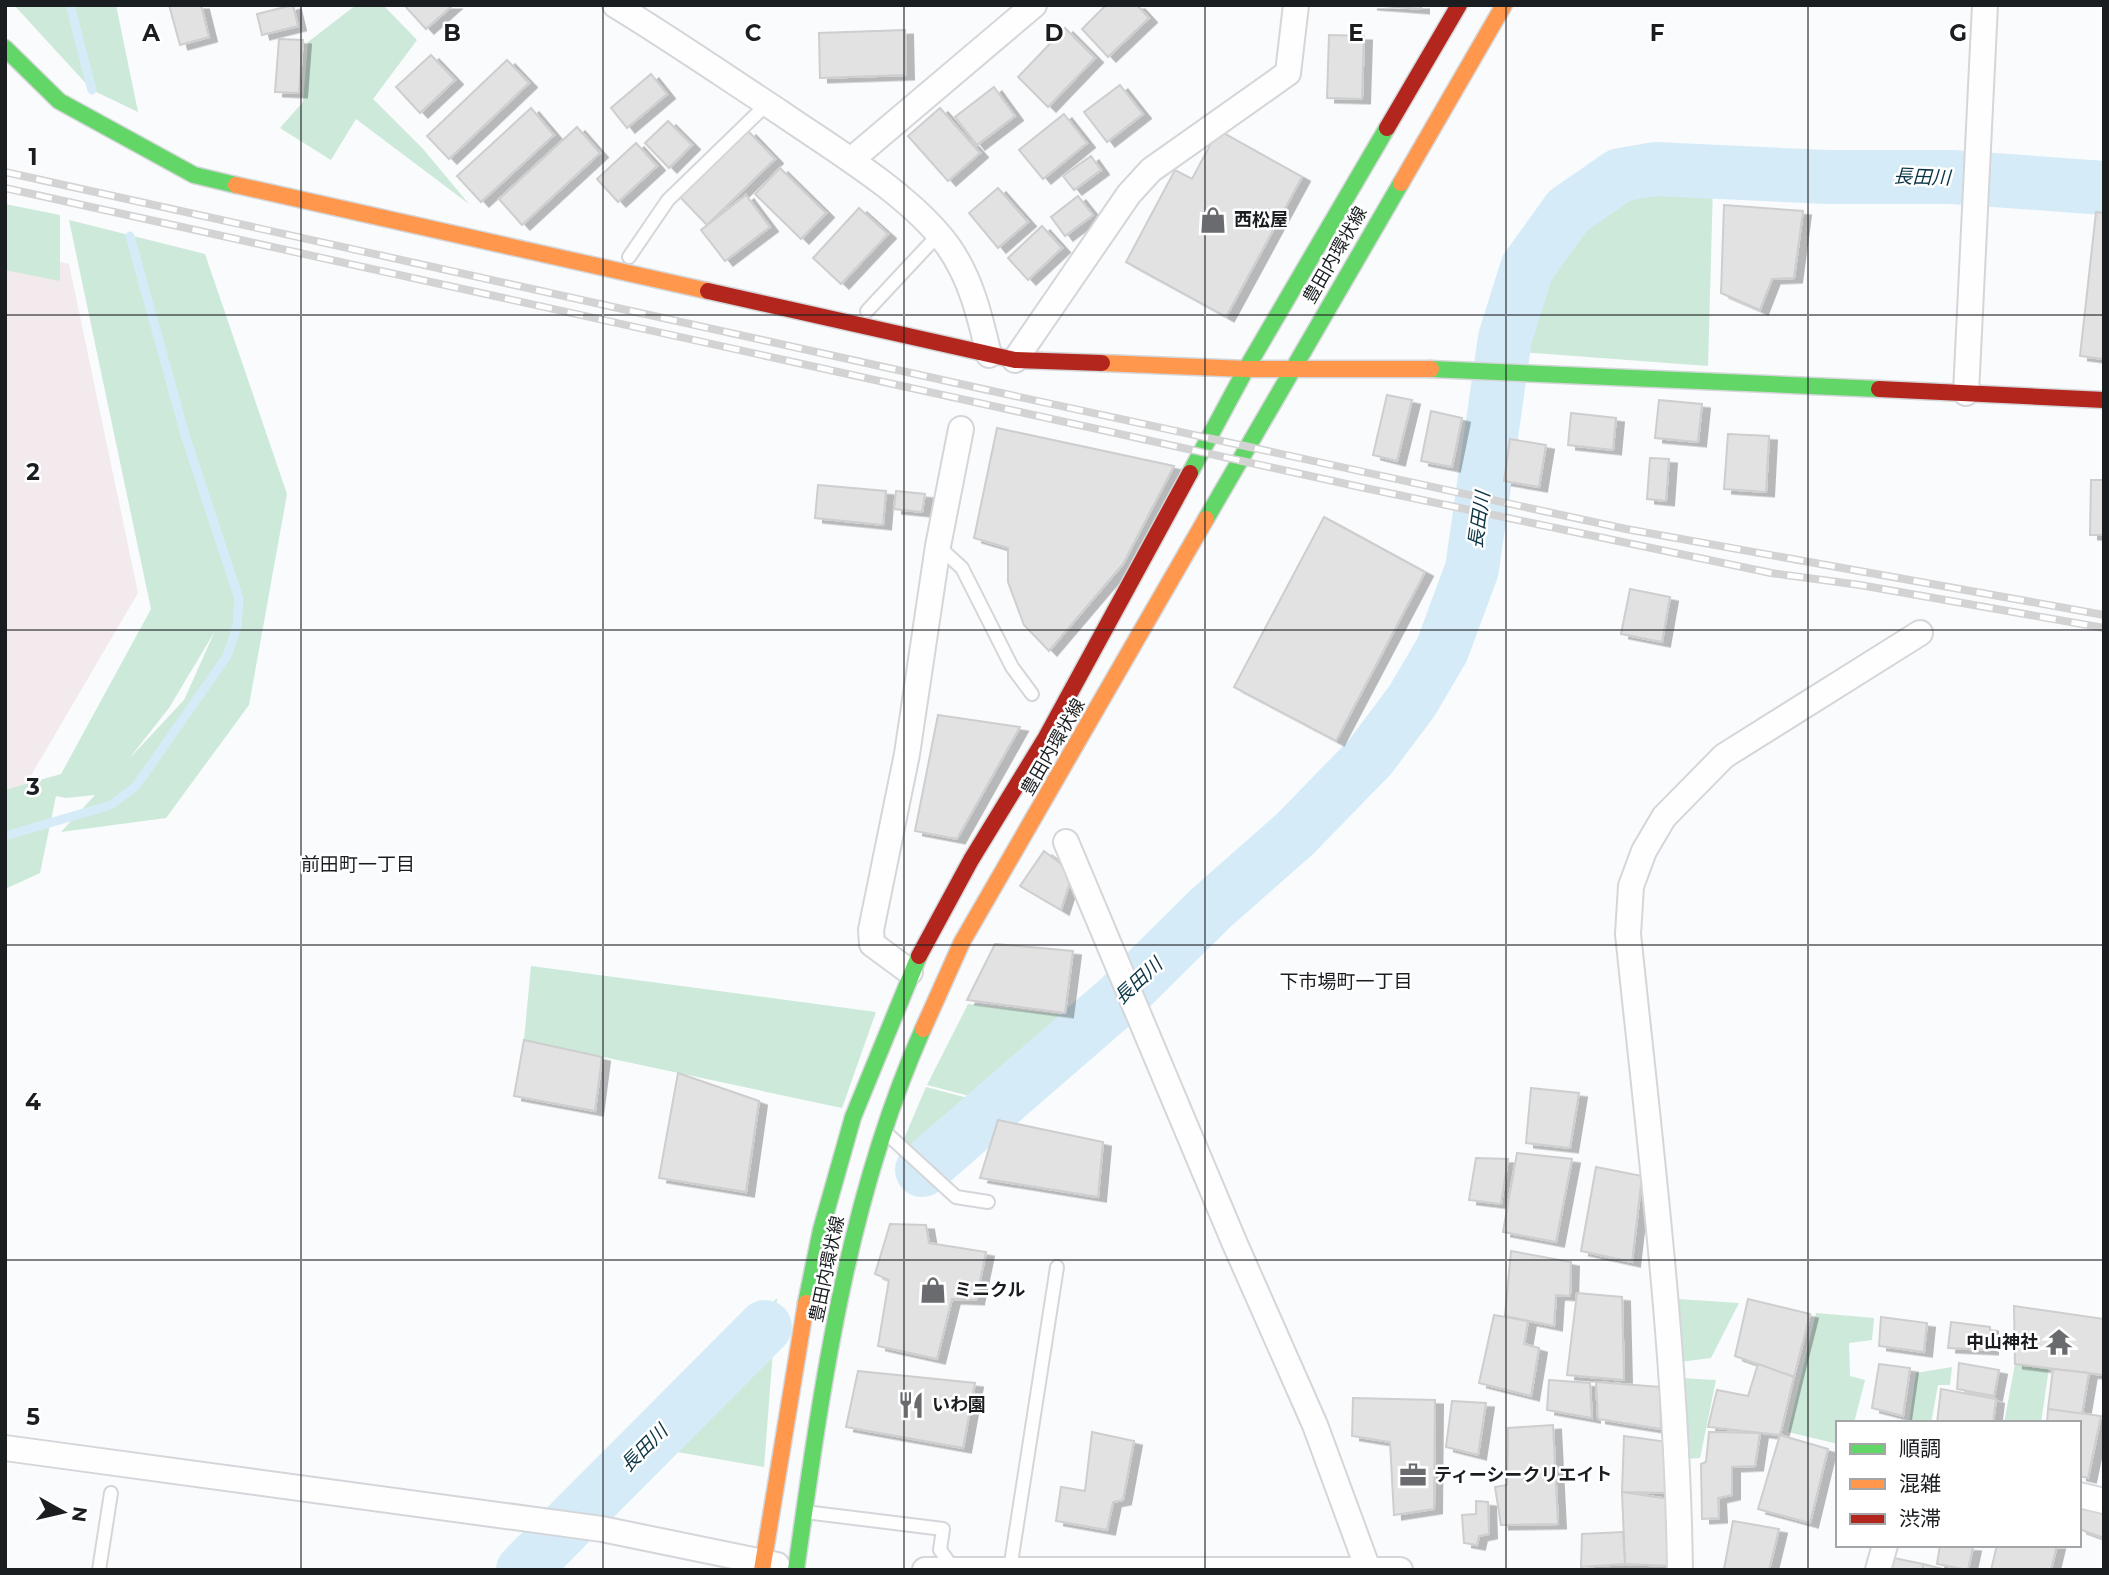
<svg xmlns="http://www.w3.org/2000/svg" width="2109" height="1575" viewBox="0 0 2109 1575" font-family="Montserrat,'Noto Sans JP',sans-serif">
	<defs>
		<filter id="shadow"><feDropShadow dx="8" dy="4.5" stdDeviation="0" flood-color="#0004"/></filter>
	</defs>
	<rect width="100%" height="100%" fill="#f9fbfd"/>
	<polygon fill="#f2eaec" points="5,249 69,264 138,593 13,806 5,807"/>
	<g fill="#cce9da" fill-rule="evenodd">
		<polygon points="14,5 116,5 138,112 92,90"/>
		<polygon points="356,5 383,5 417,40 373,99 423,149 469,204 356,119 331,160 280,128 303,102 308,42"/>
		<polygon points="1632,184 1713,185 1708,366 1520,352 1539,276 1588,216"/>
		<polygon points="5,204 60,215 60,281 5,270"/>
		<path d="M 69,220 L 205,254 L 287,494 L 249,705 L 166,818 L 61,832 L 95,795 L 66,798 L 56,796 L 40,873 L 5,889 L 5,790 L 61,774 L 151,609 ZM 215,631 L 184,700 L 128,760 L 169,708 Z"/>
		<polygon points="531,966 876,1012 842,1108 524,1040"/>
		<polygon points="968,1004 1070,1016 989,1101 927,1085"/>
		<polygon points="926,1087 983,1102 923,1155 903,1141"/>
		<polygon points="777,1298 764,1467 677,1452 595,1523 563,1513"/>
		<polygon points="1677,1299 1739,1303 1711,1358 1680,1362"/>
		<polygon points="1816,1313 1874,1318 1872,1340 1849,1343 1850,1376 1865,1380 1854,1423 1838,1423 1838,1444 1788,1432"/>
		<polygon points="2015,1364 2049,1368 2041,1423 2004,1423"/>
		<polygon points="1952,1367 1950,1385 1938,1385 1931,1423 1909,1423 1916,1373"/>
		<polygon points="1680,1378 1716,1380 1700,1458 1686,1459"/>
	</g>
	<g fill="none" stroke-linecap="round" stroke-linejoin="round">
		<g stroke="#d5ecf8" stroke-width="9">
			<polyline points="70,5 92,90"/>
			<polyline points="5,836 111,805 136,786 227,656 237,627 239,599 186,438 130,236"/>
		</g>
		<g stroke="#d5ecf8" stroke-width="54">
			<polyline points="922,1170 1118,1000 1211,908 1295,834 1370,757 1412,701 1442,650 1472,569 1505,338 1527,268 1568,211 1620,175 1655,169 1827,177 1952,177 2104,188"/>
			<polyline points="523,1570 765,1327"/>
		</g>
	</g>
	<g fill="#e3e2e2" stroke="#cecece" stroke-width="2" filter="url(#shadow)">
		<polygon points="169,5 201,5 209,37 180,45"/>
		<polygon points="293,5 298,26 262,35 257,14"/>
		<polygon points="404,5 453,5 426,29"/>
		<polygon points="1106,5 1137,5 1149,18 1108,57 1082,29"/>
		<polygon points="1369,5 1421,5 1421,9"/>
		<polygon points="1065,28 1095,58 1048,107 1018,77"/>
		<polygon points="905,30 906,75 820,78 819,33"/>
		<polygon points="1329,35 1364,36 1362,99 1327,98"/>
		<polygon points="279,39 303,40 299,93 275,92"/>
		<polygon points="431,55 455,80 420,113 396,87"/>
		<polygon points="507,60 529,83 449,159 427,136"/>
		<polygon points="651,74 667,94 627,128 611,108"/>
		<polygon points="1120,85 1143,114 1107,142 1084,112"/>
		<polygon points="994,87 1015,116 977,145 955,117"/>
		<polygon points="531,108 554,135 481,202 457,176"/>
		<polygon points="940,108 980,153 948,181 908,136"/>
		<polygon points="1064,114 1087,143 1043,179 1019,150"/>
		<polygon points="668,121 692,145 669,168 645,143"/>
		<polygon points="577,127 600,153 522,225 499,199"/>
		<polygon points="1218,130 1302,177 1226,317 1126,262 1175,170 1192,179"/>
		<polygon points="748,131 775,159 707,225 680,197"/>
		<polygon points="636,143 657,166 618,202 597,179"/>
		<polygon points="1091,156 1101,170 1074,190 1063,176"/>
		<polygon points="780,168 826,213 801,239 755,194"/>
		<polygon points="998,188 1028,222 998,248 969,213"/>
		<polygon points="746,195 770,227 725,261 701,230"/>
		<polygon points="1078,196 1093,215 1065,236 1051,217"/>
		<polygon points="1724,205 1803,211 1794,278 1772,279 1760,310 1721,293"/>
		<polygon points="859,208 888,234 841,284 813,258"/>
		<polygon points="2096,212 2104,213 2104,359 2080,356"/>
		<polygon points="1042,226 1062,248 1028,280 1008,258"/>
		<polygon points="1387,395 1412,400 1397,461 1373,455"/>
		<polygon points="1659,400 1702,404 1698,442 1655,438"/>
		<polygon points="1431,411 1462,418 1452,467 1421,461"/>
		<polygon points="1571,413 1616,418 1613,450 1568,445"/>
		<polygon points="997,428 1174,466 1123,564 1049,651 1024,625 1008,582 1008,548 974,538"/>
		<polygon points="1728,434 1769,436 1766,492 1724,489"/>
		<polygon points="1510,439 1546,445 1539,487 1504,481"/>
		<polygon points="1650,458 1669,459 1666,501 1647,499"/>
		<polygon points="2091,480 2104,480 2104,535 2090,535"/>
		<polygon points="818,485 886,491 883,525 815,518"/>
		<polygon points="896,491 925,494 922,512 894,509"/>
		<polygon points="1324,517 1425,572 1336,741 1234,687"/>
		<polygon points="1630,589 1670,597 1662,642 1621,634"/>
		<polygon points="938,715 1020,727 957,839 915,831"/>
		<polygon points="1044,851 1073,873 1061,910 1020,886"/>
		<polygon points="995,944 1073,951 1065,1013 967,1000"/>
		<polygon points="524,1040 602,1057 595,1111 514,1096"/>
		<polygon points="678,1073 759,1101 746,1192 659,1178"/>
		<polygon points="1531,1088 1579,1093 1570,1148 1526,1143"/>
		<polygon points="998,1120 1103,1142 1098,1197 980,1178"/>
		<polygon points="1517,1153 1572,1159 1556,1242 1503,1232"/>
		<polygon points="1476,1158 1508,1159 1501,1204 1469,1200"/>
		<polygon points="1596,1167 1642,1176 1632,1262 1581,1251"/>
		<polygon points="890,1224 926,1225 929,1243 986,1252 976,1300 952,1299 937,1359 878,1346 889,1280 875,1274"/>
		<polygon points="1511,1251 1571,1262 1570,1296 1556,1295 1554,1326 1505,1316"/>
		<polygon points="1577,1293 1622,1297 1624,1380 1567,1375"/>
		<polygon points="1748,1299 1810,1314 1794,1377 1735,1356"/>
		<polygon points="2014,1306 2104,1319 2104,1375 2015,1364"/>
		<polygon points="1494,1315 1528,1321 1524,1344 1539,1348 1531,1396 1479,1383"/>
		<polygon points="1881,1317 1927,1323 1924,1352 1879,1346"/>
		<polygon points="1951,1322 1990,1327 1990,1350 1948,1348"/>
		<polygon points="1959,1363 1999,1370 1994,1396 1957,1389"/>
		<polygon points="1758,1364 1794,1377 1780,1435 1708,1427 1717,1390 1748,1396"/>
		<polygon points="1879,1364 1910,1368 1903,1416 1872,1408"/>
		<polygon points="2053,1369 2089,1373 2082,1414 2048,1409"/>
		<polygon points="858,1371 975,1383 963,1448 846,1427"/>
		<polygon points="1549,1380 1590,1383 1592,1418 1547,1410"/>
		<polygon points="1596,1382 1660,1387 1661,1429 1598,1419"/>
		<polygon points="1941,1389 1996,1399 1993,1423 1937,1423"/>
		<polygon points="1353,1398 1435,1400 1434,1509 1394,1515 1390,1442 1352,1436"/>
		<polygon points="1452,1401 1486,1403 1478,1455 1446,1447"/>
		<polygon points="2048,1409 2101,1416 2088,1478 2079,1476 2079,1423 2047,1423"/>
		<polygon points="1553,1425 1558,1524 1501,1525 1495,1487 1507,1485 1508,1428"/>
		<polygon points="1092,1432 1134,1441 1123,1500 1113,1502 1107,1530 1056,1521 1061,1487 1085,1491"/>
		<polygon points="1709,1432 1760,1433 1755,1466 1732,1467 1732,1495 1718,1498 1719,1518 1702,1519 1701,1464 1706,1462"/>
		<polygon points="1780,1435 1828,1449 1810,1523 1758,1509"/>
		<polygon points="1624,1436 1668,1442 1668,1493 1622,1492"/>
		<polygon points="1622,1492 1669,1499 1670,1566 1625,1564"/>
		<polygon points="1476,1501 1488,1502 1489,1534 1479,1536 1477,1545 1464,1543 1462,1515 1476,1514"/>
		<polygon points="2081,1501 2104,1508 2104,1538 2079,1529"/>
		<polygon points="1733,1521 1779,1529 1769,1570 1724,1569"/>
		<polygon points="1623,1532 1625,1564 1581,1567 1582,1534"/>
		<polygon points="1940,1545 1973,1547 1968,1570 1937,1564"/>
		<polygon points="1997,1545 2057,1545 2051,1570 1991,1570"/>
		<polygon points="1894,1558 1923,1564 1923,1570 1889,1570"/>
		<polygon points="1923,1564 1947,1570 1923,1570"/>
	</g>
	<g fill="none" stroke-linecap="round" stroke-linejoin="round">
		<defs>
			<g id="lane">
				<polyline points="629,257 668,200 767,104"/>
				<polyline points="867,311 938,235"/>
				<polyline points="938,546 962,568 1012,667 1032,694"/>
				<polyline points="884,1131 956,1197 988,1202"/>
				<polyline points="805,1512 943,1529 940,1550 954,1569"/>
				<polyline points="1010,1569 1057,1267"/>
				<polyline points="99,1570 111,1493"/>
			</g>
			<g id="street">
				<path d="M 615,5 C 671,39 726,77 781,113 C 833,149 910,194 948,246 C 971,278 980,317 989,355"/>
				<polyline points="851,160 1034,5"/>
				<polyline points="1015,360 1129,194 1151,170 1288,73 1296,5"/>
				<polyline points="1966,393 1985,5"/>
				<polyline points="1066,842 1235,1244 1315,1425 1368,1569"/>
				<polyline points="910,972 872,944 871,930 907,754 938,546 961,429"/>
				<polyline points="5,1448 602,1529 777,1565"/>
				<polyline points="2079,1495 2104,1501"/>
				<polyline points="925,1570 1400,1570"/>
				<path d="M 1680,1570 C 1677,1357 1650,1145 1628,934 L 1631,886 L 1644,851 L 1664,817 L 1724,756 L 1920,633"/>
				<polyline points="1878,1570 1885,1545"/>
			</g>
			<g id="fast">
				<polyline points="5,48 59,101 194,175 236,185"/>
				<polyline points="1431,369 1879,389"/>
				<polyline points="1190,473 1246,369 1387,128"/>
				<polyline points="1206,519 1401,183"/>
				<polyline points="806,1303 821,1230 853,1117 919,956"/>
				<path d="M 796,1570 C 822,1385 847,1200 923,1029"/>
			</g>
			<g id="slow">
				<polyline points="1401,183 1504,5"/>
				<polyline points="236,185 708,291"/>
				<polyline points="1102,363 1246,369 1431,369"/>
				<polyline points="923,1029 962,942 1206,519"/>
				<polyline points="762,1570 806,1303"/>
			</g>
			<g id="jam">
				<polyline points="1387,128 1459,5"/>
				<polyline points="708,291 1015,360 1102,363"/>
				<polyline points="1879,389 2104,400"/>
				<polyline points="919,956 971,860 1045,739 1190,473"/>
			</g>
		</defs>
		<use href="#lane" stroke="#d4d6d9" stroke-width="16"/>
		<use href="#street" stroke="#d4d6d9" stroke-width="28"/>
		<use href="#fast" stroke="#d4d6d9" stroke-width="19"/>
		<use href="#slow" stroke="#d4d6d9" stroke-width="19"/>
		<use href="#jam" stroke="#d4d6d9" stroke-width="19"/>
		<use href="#lane" stroke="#fefeff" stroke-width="12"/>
		<use href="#street" stroke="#fefeff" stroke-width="24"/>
		<use href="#fast" stroke="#63d668" stroke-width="16"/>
		<use href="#slow" stroke="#ff974d" stroke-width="16"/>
		<use href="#jam" stroke="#b3261e" stroke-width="16"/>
		<defs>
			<g id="rail">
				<polyline points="5,172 992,391 1626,529 2104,615"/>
				<polyline points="5,188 1360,487 1771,573 1860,585 2104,628"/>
			</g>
		</defs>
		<use href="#rail" stroke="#d3d3d3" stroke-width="8"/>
		<use href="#rail" stroke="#fff" stroke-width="5" stroke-dasharray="16" stroke-linecap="butt"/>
	</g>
	<path fill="none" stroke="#1b1e21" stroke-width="2" stroke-opacity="0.55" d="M 301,5 L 301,1570M 603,5 L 603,1570M 904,5 L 904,1570M 1205,5 L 1205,1570M 1506,5 L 1506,1570M 1808,5 L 1808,1570M 5,315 L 2104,315M 5,630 L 2104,630M 5,945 L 2104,945M 5,1260 L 2104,1260"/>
	<defs>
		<symbol id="shop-bare" viewBox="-9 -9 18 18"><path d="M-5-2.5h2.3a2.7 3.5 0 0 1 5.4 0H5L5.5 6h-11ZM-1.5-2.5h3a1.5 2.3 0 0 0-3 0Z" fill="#696b6e" stroke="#fff" stroke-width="2.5" paint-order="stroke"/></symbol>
		<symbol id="temple-bare" viewBox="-9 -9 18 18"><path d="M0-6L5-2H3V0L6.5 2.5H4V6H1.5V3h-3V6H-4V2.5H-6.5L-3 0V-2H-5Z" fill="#696b6e" stroke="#fff" stroke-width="2.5" paint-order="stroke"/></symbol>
		<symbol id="restaurant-bare" viewBox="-9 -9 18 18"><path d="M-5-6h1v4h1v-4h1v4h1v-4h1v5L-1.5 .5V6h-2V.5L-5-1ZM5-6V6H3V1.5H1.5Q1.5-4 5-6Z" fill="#696b6e" stroke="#fff" stroke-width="2.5" paint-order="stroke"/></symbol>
		<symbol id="office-bare" viewBox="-9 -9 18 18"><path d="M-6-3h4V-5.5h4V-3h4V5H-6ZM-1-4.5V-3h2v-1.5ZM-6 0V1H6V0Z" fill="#696b6e" stroke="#fff" stroke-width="2.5" paint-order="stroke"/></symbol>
	</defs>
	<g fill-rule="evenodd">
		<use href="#shop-bare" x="1194" y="201" width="38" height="38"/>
		<use href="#shop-bare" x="914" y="1271" width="38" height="38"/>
		<use href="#temple-bare" x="2040" y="1323" width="38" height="38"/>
		<use href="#restaurant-bare" x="892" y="1386" width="38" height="38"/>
		<use href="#office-bare" x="1394" y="1456" width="38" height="38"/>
	</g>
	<g text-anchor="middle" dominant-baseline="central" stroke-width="5" stroke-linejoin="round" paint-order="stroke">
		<g font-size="18" font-weight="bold" fill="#1b1e21" stroke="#fff" text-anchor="start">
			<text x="1234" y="220">西松屋</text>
			<text x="954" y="1290">ミニクル</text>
			<text x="2038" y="1342" text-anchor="end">中山神社</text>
			<text x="932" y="1405">いわ園</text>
			<text x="1434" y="1475">ティーシークリエイト</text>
		</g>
		<g font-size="18" fill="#1b1e21" stroke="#fff">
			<text transform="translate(1335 255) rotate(-60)">豊田内環状線</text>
			<text transform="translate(1053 747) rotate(-60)">豊田内環状線</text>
			<text transform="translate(827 1269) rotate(-78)">豊田内環状線</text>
		</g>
		<g font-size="19" font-style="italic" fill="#0a3545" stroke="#fff">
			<text transform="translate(1922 177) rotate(2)">長田川</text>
			<text transform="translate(1479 520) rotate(-82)">長田川</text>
			<text transform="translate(1138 981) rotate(-43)">長田川</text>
			<text transform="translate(644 1448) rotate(-45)">長田川</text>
		</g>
		<g font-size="19" fill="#1b1e21" stroke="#fff">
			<text x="358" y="864">前田町一丁目</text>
			<text x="1346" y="981">下市場町一丁目</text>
		</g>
	</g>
	<g font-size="23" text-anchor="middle" font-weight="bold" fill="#1b1e21" stroke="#fff" stroke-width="5" stroke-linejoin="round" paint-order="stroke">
		<text x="151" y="41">A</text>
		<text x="452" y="41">B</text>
		<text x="753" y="41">C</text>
		<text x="1054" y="41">D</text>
		<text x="1356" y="41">E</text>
		<text x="1657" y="41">F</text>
		<text x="1958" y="41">G</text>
		<text x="33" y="165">1</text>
		<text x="33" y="480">2</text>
		<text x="33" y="795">3</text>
		<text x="33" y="1110">4</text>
		<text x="33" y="1425">5</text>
	</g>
	<rect width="2109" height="1575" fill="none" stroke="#1b1e21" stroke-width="14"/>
	<rect x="1836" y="1421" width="245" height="126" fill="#ffffff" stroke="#a4a5a6" stroke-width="2"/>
	<rect x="1850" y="1444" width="35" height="10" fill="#63d668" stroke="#a4a5a6" stroke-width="2"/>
	<text x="1899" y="1456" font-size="21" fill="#1b1e21">順調</text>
	<rect x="1850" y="1479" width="35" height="10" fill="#ff974d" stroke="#a4a5a6" stroke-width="2"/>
	<text x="1899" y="1491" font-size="21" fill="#1b1e21">混雑</text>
	<rect x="1850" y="1514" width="35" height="10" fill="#b3261e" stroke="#a4a5a6" stroke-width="2"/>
	<text x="1899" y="1526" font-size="21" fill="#1b1e21">渋滞</text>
	<g transform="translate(63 1512) rotate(98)" stroke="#ffffff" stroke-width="5" paint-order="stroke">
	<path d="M0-5L12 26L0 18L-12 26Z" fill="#1b1e21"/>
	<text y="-10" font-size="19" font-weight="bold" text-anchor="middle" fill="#1b1e21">N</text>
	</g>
</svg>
